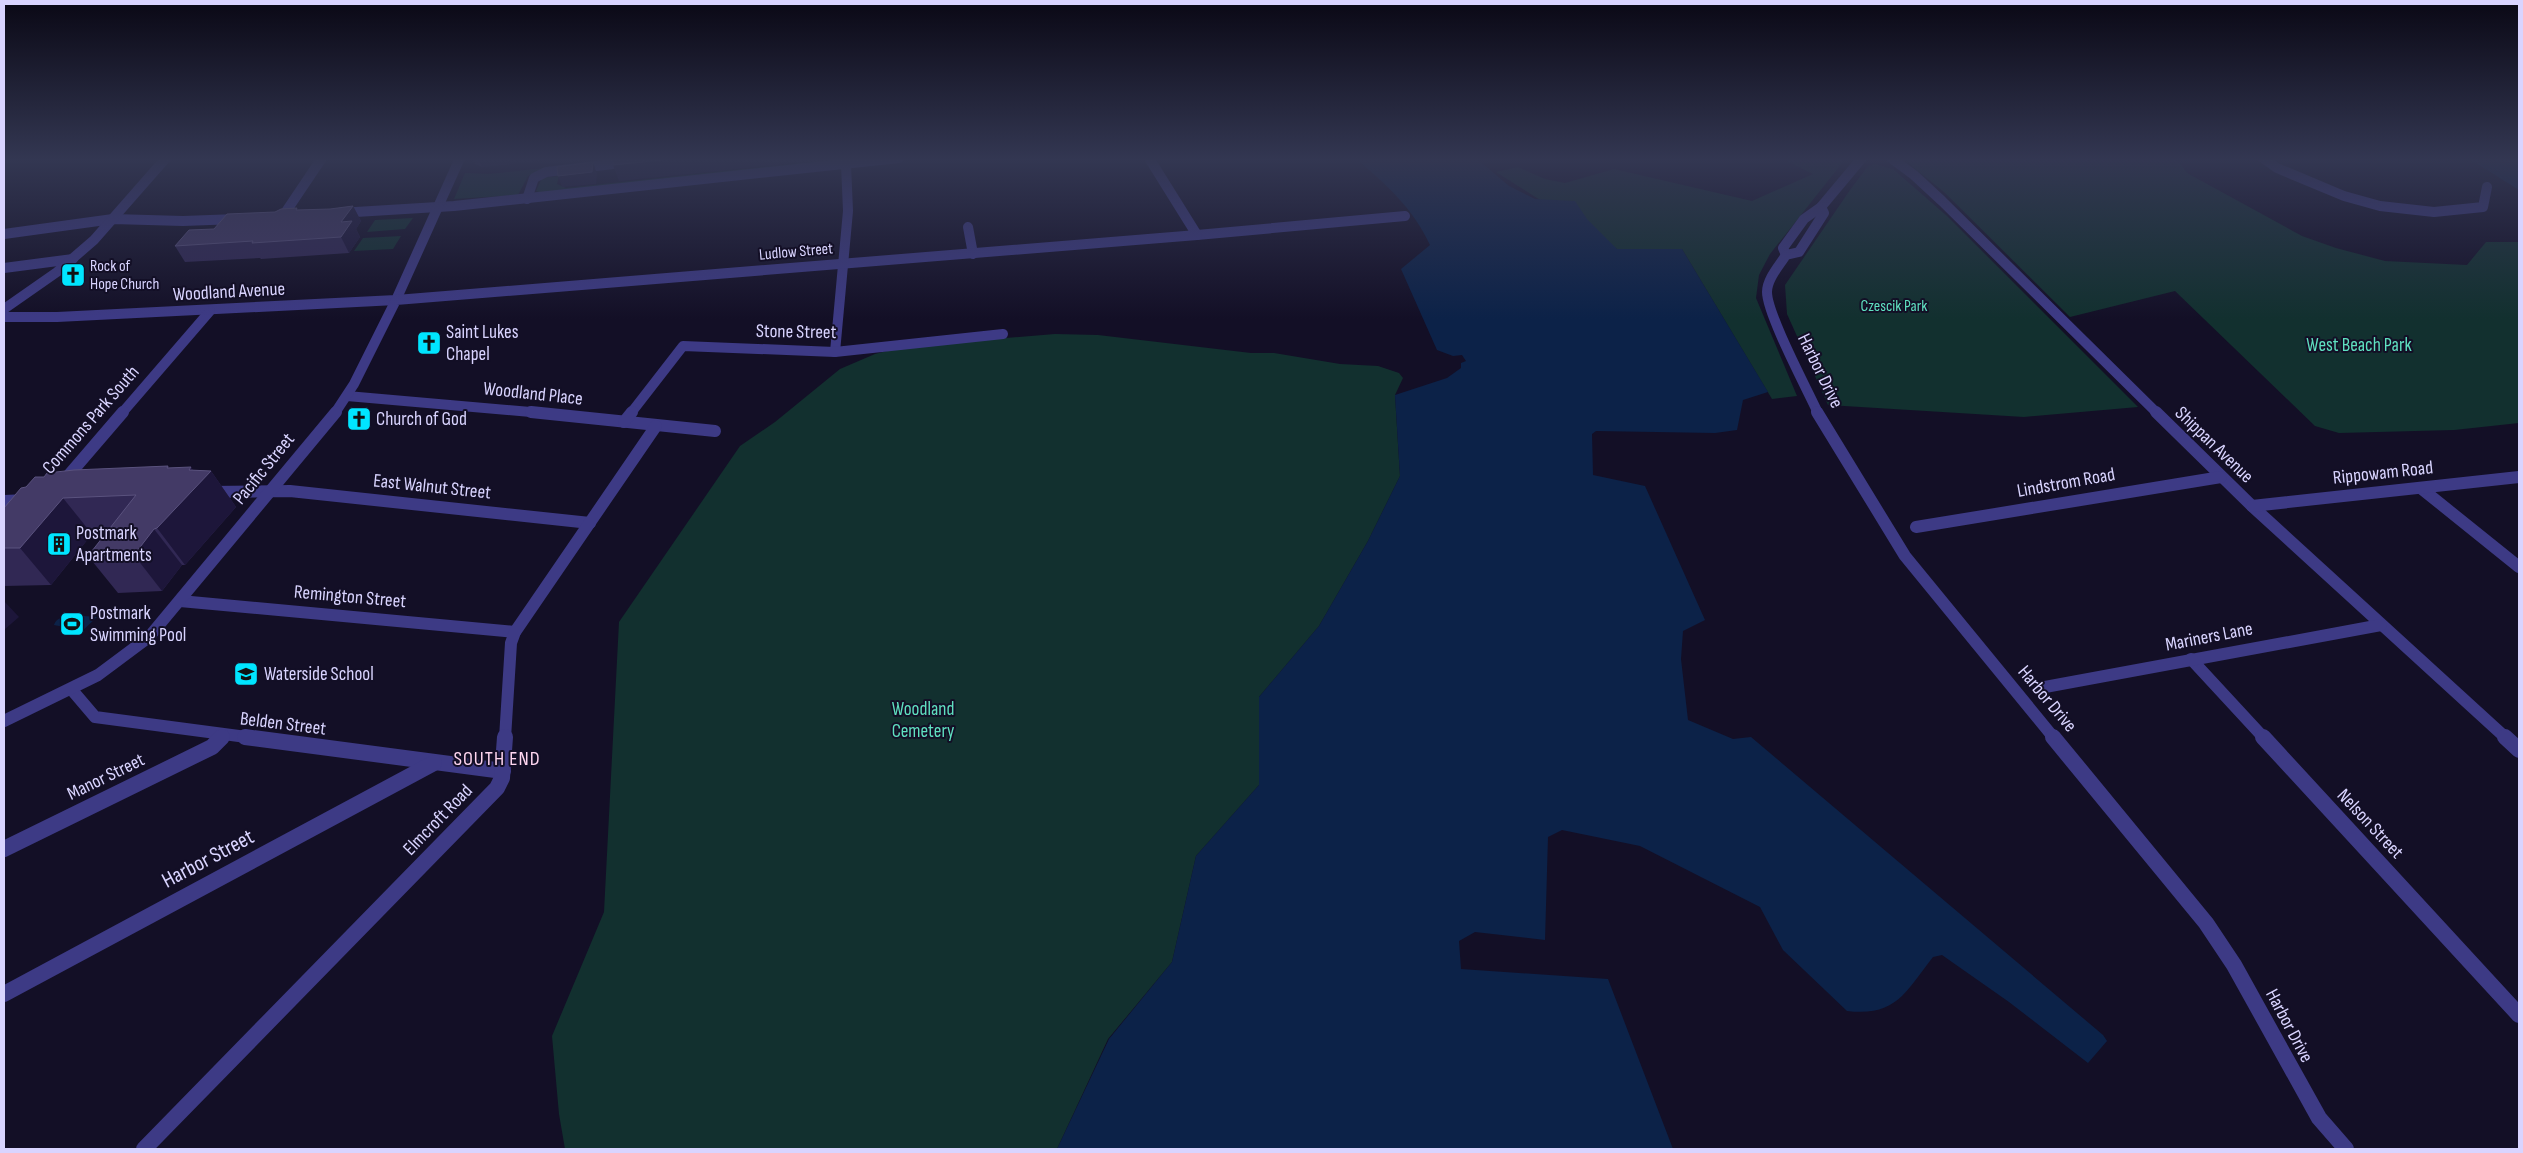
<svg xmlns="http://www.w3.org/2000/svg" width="2523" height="1153" viewBox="0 0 2523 1153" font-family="'Sofia Sans Condensed',sans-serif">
	<rect width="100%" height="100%" fill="#130f26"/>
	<g fill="#12302f">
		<polygon points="845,158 854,158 544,194 536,191 542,178 559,176 557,184 566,188"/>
		<polygon points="1781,158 1846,158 1770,254 1759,275 1756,298 1797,396 1772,399 1682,249 1617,249 1496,172 1518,167 1545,179 1565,183 1614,169 1752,201 1813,174"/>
		<polygon points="1902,158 2176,158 2187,173 2302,236 2336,248 2385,261 2467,265 2486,242 2519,242 2519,423 2454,430 2339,433 2315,426 2175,291 2070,317 1944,192"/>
		<polygon points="1875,164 1893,169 1947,216 2138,407 2024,417 1828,405 1787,314 1785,285 1850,190 1868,166"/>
		<polygon points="545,168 528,176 518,195 454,199 465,173 489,174"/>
		<polygon points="413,218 405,229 367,232 375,220"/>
		<polygon points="401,236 393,249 354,251 363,238"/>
		<polygon points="1055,334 1098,335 1251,353 1274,353 1340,364 1378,366 1399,373 1403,378 1395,395 1400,476 1368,541 1319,626 1259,697 1259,785 1196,856 1172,962 1108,1039 1057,1149 565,1149 559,1114 552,1036 604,912 619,622 740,446 775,422 840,369 875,354 906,346"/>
	</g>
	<g fill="#0c2248">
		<path d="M 1355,158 L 1476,158 L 1509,186 L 1535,199 L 1575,201 L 1587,219 L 1617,249 L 1682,249 L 1768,392 L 1743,400 L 1737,430 L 1715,433 L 1596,431 L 1592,434 L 1593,475 L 1645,486 L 1705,620 L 1683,631 L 1681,659 L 1688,720 L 1733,739 L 1751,737 L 2103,1035 L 2107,1041 L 2088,1063 L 2009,1002 L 1942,955 L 1933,957 C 1906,991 1897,1017 1847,1011 L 1783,950 L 1760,907 L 1640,846 L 1562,830 L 1548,837 L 1545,940 L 1475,932 L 1459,941 L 1461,969 L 1608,979 L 1673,1149 L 1057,1149 L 1109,1039 L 1172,962 L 1196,856 L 1259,785 L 1259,697 L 1319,626 L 1368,541 L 1400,476 L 1395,395 L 1447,378 L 1461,368 L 1461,363 L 1466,361 L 1462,355 L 1453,356 L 1437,350 L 1401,269 L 1430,245 C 1413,208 1386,184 1355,158 Z"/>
		<polygon points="2468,158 2519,158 2519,190"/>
		<path d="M 84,616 L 97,617 L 79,634 L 65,632 L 69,628 L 54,625 C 58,614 70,617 80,619 Z"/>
	</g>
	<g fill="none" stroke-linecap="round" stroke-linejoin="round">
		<g stroke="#3d3a85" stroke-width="10">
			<polyline points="1891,158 1914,175 1942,201 2157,413"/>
			<polyline points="2263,158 2277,168 2344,196 2380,206 2434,212 2483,207 2487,187"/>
			<polyline points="527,199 534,178 546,172 663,158"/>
			<polyline points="339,213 454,206 899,158"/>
			<polyline points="283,216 322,158"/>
			<polyline points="968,227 973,254"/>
			<polyline points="4,234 113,219 183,221 237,219"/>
			<polyline points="1197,235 1405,216"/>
			<polyline points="1786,255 1783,248 1804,219 1821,207 1862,158"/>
			<polyline points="4,268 73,259"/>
			<polyline points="4,317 57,317 396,300 460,158"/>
			<polyline points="835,352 848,211 846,164"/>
			<polyline points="347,396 542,413"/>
			<polyline points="122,413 210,311"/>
			<polyline points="631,413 683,346 835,352 1003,334"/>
			<path d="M 1818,413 C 1807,389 1767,314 1767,292 C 1767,279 1779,266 1786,255 L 1799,252 L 1824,213 L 1821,207"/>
		</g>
		<g stroke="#3d3a85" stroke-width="12">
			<polyline points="531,412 715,431"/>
			<polyline points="1817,412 1905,556 2054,738"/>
			<polyline points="2156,412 2252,506 2506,738"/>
			<polyline points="624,422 632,412"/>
			<polyline points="62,483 123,412"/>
			<polyline points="2422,489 2519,567"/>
			<polyline points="209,492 290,491 590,523"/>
			<polyline points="4,501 27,500"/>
			<polyline points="2252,506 2519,477"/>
			<polyline points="1916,527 2221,477"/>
			<polyline points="180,601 515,632"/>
			<polyline points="2191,659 2264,738"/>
			<polyline points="2045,687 2381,625"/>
			<polyline points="72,690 95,717 254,738"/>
			<polyline points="221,738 223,736"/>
			<polyline points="505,738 511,643 515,632 656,426"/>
		</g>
		<g stroke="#3d3a85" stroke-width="16">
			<polyline points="245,737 503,771"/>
			<polyline points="2053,737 2206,923 2234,965 2319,1118 2346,1149"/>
			<polyline points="2263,737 2519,1015"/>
			<polyline points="2505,737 2519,750"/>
			<polyline points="4,849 212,747 222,737"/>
			<polyline points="4,994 434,763"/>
			<polyline points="144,1149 497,788 502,778 505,737"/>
		</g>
		<g stroke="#3d3a85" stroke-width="10">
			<polyline points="4,309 57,272 94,240 166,158"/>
			<polyline points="335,413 354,384 396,300 1197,235 1149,158"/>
		</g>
		<polyline stroke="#3d3a85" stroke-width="12" points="4,721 98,675 149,637 336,412"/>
	</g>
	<g fill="#312854">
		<polygon points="472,158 563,158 482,167 475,164"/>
		<polygon points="353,206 361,221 356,229 360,237 349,253 261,259 260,258 185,262 175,246 214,229 275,212 330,209"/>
		<polygon points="168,466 169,468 194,470 211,471 236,507 185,565 182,565 162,591 118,593 88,556 106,534 92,534 51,585 4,586 4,508 26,487 44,477"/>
	</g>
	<g fill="#1d163a">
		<polygon points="478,158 563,158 482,167"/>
		<polygon points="568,158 585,158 585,160 570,162"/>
		<polygon points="681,158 847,158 619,181 613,165"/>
		<polygon points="593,162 597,174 596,184 562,187 558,176"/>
		<polygon points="353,206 361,221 356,229 360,237 349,253 341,237 341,222"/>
		<polygon points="168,466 189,495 189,470 191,467 201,481 211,471 236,507 185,565 157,528 167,468"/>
		<polygon points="63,498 92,534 51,585 20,548"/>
		<polygon points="154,529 182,565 162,591 134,555"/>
		<polygon points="4,601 19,617 4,630"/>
	</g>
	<g fill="#433a66" stroke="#5a527e">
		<polygon points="614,158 681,158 613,165"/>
		<polygon points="593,162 592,172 558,176 557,167"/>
		<polygon points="353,206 341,222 352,221 341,237 252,243 253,241 175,246 189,230 214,229 227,214 275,212 281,209 297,208 296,210 330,209"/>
		<polygon points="168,466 167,468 191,467 189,470 211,471 157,528 154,529 134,555 88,556 136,495 63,498 20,548 4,548 4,508 21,488 26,487 35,477 44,477 47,473 74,470"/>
	</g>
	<linearGradient id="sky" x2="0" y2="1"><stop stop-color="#0a0815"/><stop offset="0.5" stop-color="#333752"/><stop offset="1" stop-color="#333752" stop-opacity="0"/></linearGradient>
	<rect width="2523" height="319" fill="url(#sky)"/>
	<defs>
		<symbol id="church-square" viewBox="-11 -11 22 22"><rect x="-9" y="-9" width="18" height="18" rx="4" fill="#00e5ff" stroke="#130f26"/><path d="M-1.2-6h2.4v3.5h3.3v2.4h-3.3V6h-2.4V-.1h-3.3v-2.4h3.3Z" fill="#111"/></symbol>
		<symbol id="building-square" viewBox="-11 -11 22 22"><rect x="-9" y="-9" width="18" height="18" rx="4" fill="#00e5ff" stroke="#130f26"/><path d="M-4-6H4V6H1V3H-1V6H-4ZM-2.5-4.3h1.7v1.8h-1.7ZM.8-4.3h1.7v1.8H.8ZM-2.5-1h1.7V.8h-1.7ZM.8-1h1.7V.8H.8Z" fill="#111"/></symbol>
		<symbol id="stadium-square" viewBox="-11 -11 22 22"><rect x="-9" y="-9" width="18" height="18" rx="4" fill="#00e5ff" stroke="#130f26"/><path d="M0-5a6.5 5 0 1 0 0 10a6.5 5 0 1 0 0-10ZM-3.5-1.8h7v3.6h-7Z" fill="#111"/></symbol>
		<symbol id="school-square" viewBox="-11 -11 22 22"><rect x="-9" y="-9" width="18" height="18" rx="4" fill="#00e5ff" stroke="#130f26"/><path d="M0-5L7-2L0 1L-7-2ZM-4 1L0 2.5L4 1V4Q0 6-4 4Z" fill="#111"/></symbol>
	</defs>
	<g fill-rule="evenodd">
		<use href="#church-square" x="59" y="261" width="28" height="28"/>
		<use href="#church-square" x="415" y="329" width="28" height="28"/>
		<use href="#church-square" x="345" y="405" width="28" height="28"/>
		<use href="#building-square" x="45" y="530" width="28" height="28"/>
		<use href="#stadium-square" x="58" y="610" width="28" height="28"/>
		<use href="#school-square" x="232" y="660" width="28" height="28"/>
	</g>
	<g text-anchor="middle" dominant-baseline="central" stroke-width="4" stroke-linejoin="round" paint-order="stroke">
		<g font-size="16" fill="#d9d4ff" stroke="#130f26">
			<text transform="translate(796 252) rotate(-5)">Ludlow Street</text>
		</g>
		<g font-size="16" fill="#d9d4ff" stroke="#130f26" text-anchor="start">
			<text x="90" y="266">Rock of<tspan x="90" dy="18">Hope Church</tspan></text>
		</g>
		<g font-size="16" fill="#5fe0c0" stroke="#130f26">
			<text x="1894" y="306">Czescik Park</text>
		</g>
		<g font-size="19" fill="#d9d4ff" stroke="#130f26">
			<text transform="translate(229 292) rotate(-3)">Woodland Avenue</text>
			<text transform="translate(796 332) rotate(1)">Stone Street</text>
			<text transform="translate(1820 371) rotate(64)">Harbor Drive</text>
			<text transform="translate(533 394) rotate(6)">Woodland Place</text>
			<text transform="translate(91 420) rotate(-49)">Commons Park South</text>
			<text transform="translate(2214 445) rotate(44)">Shippan Avenue</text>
			<text transform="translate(264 469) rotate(-51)">Pacific Street</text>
			<text transform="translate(2383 473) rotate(-6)">Rippowam Road</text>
			<text transform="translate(2066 483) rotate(-10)">Lindstrom Road</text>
			<text transform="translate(432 487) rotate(6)">East Walnut Street</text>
			<text transform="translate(350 597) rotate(5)">Remington Street</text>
			<text transform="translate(2209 637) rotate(-11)">Mariners Lane</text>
			<text transform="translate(2047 699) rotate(50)">Harbor Drive</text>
			<text transform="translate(283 724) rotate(7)">Belden Street</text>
			<text transform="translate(106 777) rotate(-26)">Manor Street</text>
			<text transform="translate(438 820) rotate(-46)">Elmcroft Road</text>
			<text transform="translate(2370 824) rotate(47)">Nelson Street</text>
			<text transform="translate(2289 1026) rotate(62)">Harbor Drive</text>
		</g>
		<g font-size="19" fill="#d9d4ff" stroke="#130f26" text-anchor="start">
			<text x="446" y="332">Saint Lukes<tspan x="446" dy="22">Chapel</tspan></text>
			<text x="376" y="419">Church of God</text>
			<text x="76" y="533">Postmark<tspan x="76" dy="22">Apartments</tspan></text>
			<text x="90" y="613">Postmark<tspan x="90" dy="22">Swimming Pool</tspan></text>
			<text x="264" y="674">Waterside School</text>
		</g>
		<g font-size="19" fill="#5fe0c0" stroke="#130f26">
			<text x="2359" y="345">West Beach Park</text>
			<text x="923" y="709">Woodland<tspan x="923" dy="22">Cemetery</tspan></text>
		</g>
		<g font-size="20" letter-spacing="1" fill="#ffd6f0" stroke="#130f26">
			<text x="497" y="759">SOUTH END</text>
		</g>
		<g font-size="22" fill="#d9d4ff" stroke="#130f26">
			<text transform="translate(208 859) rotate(-28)">Harbor Street</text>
		</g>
	</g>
	<rect width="2523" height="1153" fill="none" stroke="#d9d4ff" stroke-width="10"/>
</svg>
